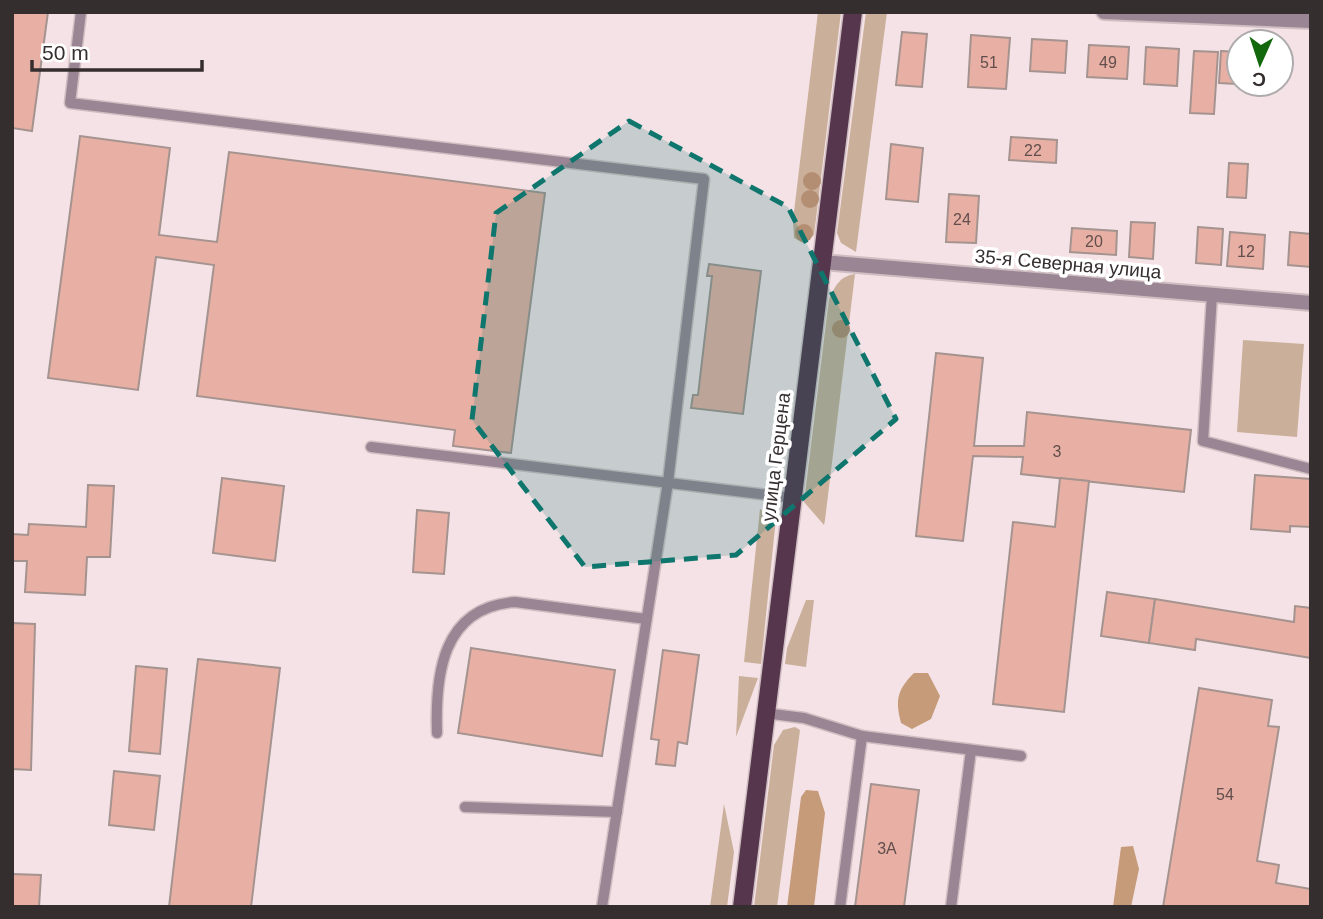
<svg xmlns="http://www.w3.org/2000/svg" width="1323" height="919" viewBox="0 0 1323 919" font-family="Arial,sans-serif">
	<rect width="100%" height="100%" fill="#f5e2e6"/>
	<g fill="#cab09b">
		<polygon points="818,12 841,12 814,235 803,243 794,238 793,220"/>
		<polygon points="866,12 887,12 856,252 841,243 837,233"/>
		<path d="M 855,274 L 825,520 L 824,525 L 804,502 L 829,299 C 835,286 840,276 855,274 Z"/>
		<polygon points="1243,340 1304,344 1297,437 1237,432"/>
		<polygon points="760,509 776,518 761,664 744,662"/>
		<polygon points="806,600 814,600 806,667 785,664 787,648"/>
		<polygon points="739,676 758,678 736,737"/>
		<polygon points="795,727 800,730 777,907 754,907 774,745 783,730"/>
		<polygon points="724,804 734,852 727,907 710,907"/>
	</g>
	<g fill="#c59b7a">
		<path d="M 914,673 L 928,673 L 940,696 L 931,719 L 912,729 L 901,723 C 895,700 897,690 914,673 Z"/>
		<polygon points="806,790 818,791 825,813 814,907 787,907 801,797"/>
		<polygon points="1133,846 1139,869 1131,907 1113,907 1121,847"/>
	</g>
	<g fill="#e8b0a4" stroke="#a59390" stroke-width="2">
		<polygon points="12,12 48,12 32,131 12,128"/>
		<polygon points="902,32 927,34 922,87 896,85"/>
		<polygon points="971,35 1010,38 1006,89 968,87"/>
		<polygon points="1032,39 1067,41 1065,73 1030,71"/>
		<polygon points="1089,45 1129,47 1127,79 1087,77"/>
		<polygon points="1146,47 1179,49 1177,86 1144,84"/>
		<polygon points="1194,51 1218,52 1214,114 1190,113"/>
		<polygon points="1221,51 1239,52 1237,84 1219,83"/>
		<polygon points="1246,84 1269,84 1269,92 1246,90"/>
		<polygon points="80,136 170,148 159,235 217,242 229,152 545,193 511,453 453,446 455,430 197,396 214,265 156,257 138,390 48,378"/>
		<polygon points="1011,137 1057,140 1056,163 1009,160"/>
		<polygon points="891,144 923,148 918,202 886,199"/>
		<polygon points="1229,163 1248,164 1246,198 1227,197"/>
		<polygon points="949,194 979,196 976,243 946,242"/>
		<polygon points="1131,222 1155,223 1153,259 1129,257"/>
		<polygon points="1198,227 1223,229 1221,265 1196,263"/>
		<polygon points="1072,228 1117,231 1116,255 1070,252"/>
		<polygon points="1230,232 1265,235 1263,269 1227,266"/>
		<polygon points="1290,232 1311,234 1311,267 1288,265"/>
		<polygon points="709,264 761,271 743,414 691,408 693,395 698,395 712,276 707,276"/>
		<polygon points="936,353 983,358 974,446 1024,446 1027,412 1191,430 1184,492 1021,474 1023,457 973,456 963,541 916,536"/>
		<polygon points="1255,475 1311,479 1311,527 1290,526 1290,532 1251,529"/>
		<polygon points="222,478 284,486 275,561 213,553"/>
		<polygon points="1060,478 1089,481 1064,712 993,704 1013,522 1055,527"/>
		<polygon points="88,485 114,486 110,557 87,557 85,595 25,592 27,561 12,561 12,534 28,535 29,524 86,527"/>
		<polygon points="417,510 449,513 444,574 413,572"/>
		<polygon points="1107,592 1155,599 1149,643 1101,636"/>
		<polygon points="1155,599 1294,622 1295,606 1311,608 1311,658 1196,639 1195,650 1149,643"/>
		<polygon points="12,623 35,624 31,770 12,769"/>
		<polygon points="471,648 615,670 602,756 458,733"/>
		<polygon points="663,650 699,655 687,744 678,742 675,766 656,764 659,740 651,739"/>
		<polygon points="198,659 280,668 251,907 169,907"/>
		<polygon points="136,666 167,669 160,754 129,751"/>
		<polygon points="1199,688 1272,700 1268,726 1279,727 1257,861 1279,865 1276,883 1311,889 1311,907 1163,907"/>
		<polygon points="114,771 160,776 154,830 109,825"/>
		<polygon points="871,784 919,790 904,907 855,907"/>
		<polygon points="12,874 41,875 39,907 12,907"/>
	</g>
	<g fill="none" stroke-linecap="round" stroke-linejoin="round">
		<defs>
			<g id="lane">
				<polyline points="81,12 70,103 704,179 668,482 602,907"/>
				<polyline points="1212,295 1203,441 1311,469"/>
				<polyline points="371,447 793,498"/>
				<polyline points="764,713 804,718 862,736 1021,756"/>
				<path d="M 437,733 C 435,675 442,607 515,602 L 646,619"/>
				<polyline points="465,807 617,812"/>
				<polyline points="840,907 862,736"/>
				<polyline points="951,907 971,750"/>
			</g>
			<g id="street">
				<polyline points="1104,12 1311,21"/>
				<polyline points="822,262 1311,303"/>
			</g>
			<polyline id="primary" points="742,907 853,12"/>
		</defs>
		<use href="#lane" stroke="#cfbec1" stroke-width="13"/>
		<use href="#street" stroke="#cfbec1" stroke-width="18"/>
		<use href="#primary" stroke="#cfbec1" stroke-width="21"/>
		<use href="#lane" stroke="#998593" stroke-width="10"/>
		<use href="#street" stroke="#998593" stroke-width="14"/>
		<use href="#primary" stroke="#56364d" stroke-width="18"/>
	</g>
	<g fill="#b48e72">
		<circle cx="812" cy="181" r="9"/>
		<circle cx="810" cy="199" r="9"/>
		<circle cx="804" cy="233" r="9"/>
		<circle cx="841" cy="329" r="9"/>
	</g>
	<path fill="#0f766e" fill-opacity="0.2" stroke="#0f766e" stroke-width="5" stroke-dasharray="14 9" stroke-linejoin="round" d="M 629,121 L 788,207 L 896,419 L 736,555 L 585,567 L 472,420 L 496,213 Z"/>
	<g text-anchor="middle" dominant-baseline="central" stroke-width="7" stroke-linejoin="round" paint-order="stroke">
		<g font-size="16" fill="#624e4c">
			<text x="989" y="62">51</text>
			<text x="1108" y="62">49</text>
			<text x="1033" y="150">22</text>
			<text x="962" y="219">24</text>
			<text x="1094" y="241">20</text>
			<text x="1246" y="251">12</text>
			<text x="1057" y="451">3</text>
			<text x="1225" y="794">54</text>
			<text x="887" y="848">3А</text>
		</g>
		<g font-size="19" fill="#352e2f" stroke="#fff">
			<text transform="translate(1068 264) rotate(5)">35-я Северная улица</text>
			<text transform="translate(776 457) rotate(-83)">улица Герцена</text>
		</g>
	</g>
	<rect width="1323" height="919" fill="none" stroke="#352e2f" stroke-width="28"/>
	<g transform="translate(1260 63) rotate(183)"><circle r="33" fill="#ffffff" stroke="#aeabac" stroke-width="2"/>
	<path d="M0-5L12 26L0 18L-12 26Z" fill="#13680d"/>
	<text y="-10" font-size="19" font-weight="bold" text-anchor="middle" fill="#352e2f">С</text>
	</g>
	<path d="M32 60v10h170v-10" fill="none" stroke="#352e2f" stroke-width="3.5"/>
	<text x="42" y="60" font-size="21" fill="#352e2f" stroke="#ffffff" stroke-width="5" paint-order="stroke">50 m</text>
</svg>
